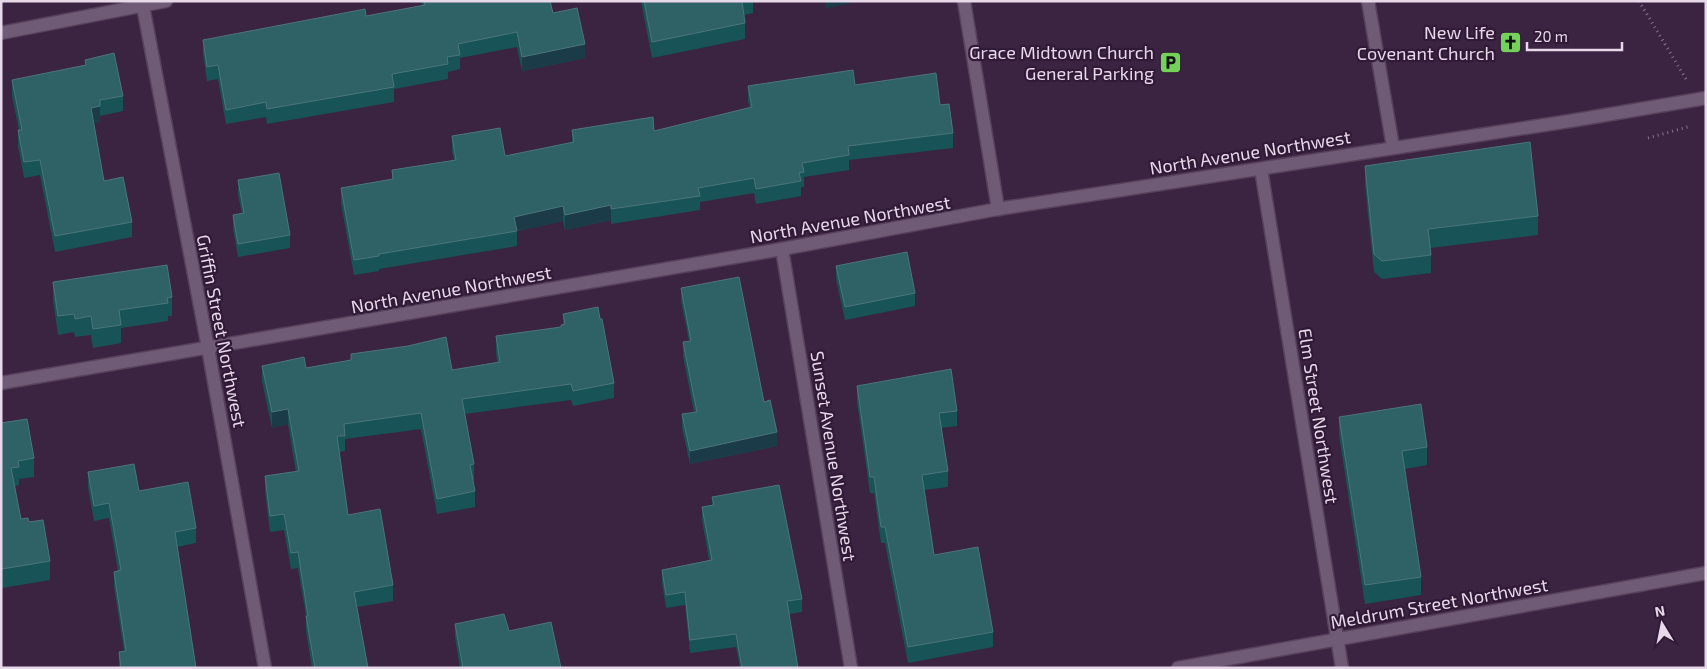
<svg xmlns="http://www.w3.org/2000/svg" width="1707" height="669" viewBox="0 0 1707 669" font-family="'Exo 2',sans-serif">
	<rect width="100%" height="100%" fill="#3b2441"/>
	<g fill="none" stroke-linecap="round" stroke-linejoin="round">
		<defs>
			<g id="minor">
				<polyline points="142,1 208,348 265,668"/>
				<polyline points="964,1 998,209"/>
				<polyline points="1368,1 1393,147"/>
				<polyline points="1,33 166,1"/>
				<polyline points="1261,169 1342,668"/>
				<polyline points="782,249 851,668"/>
				<polyline points="1,383 782,249 998,209 1570,121 1706,98"/>
				<polyline points="1178,668 1706,573"/>
			</g>
		</defs>
		<use href="#minor" stroke="#57415c" stroke-width="15"/>
		<g stroke="#86738b" stroke-width="3" stroke-dasharray="1 4" stroke-linecap="butt">
			<polyline points="1639,1 1686,79"/>
			<polyline points="1648,138 1691,126"/>
		</g>
		<use href="#minor" stroke="#705b76" stroke-width="12"/>
	</g>
	<g fill="#185457">
		<polygon points="422,1 550,1 553,13 585,58 522,71 517,47 460,58 460,69 448,72 448,79 394,89 394,102 267,124 266,117 226,124 218,79 207,81 203,54 203,40 366,16 422,6"/>
		<polygon points="641,1 753,1 753,13 744,15 745,23 745,39 652,58"/>
		<polygon points="85,60 123,96 123,111 100,116 100,122 94,123 104,181 132,222 132,237 55,252 40,175 24,178 18,146 18,130 19,130 12,96 12,80 85,65"/>
		<polygon points="855,85 940,105 953,133 953,148 849,160 849,170 804,177 804,187 801,187 801,196 756,204 754,193 700,202 700,210 611,224 611,220 565,230 563,221 517,231 517,246 379,269 379,271 354,275 341,203 341,188 392,179 392,170 454,160 452,151 452,136 505,156 572,142 572,130 654,131 750,108 748,101 748,86"/>
		<polygon points="1365,166 1538,216 1538,235 1430,248 1431,255 1431,273 1382,279 1374,272 1365,185"/>
		<polygon points="238,180 290,235 290,248 238,257 233,228 233,215 242,214 238,194"/>
		<polygon points="836,266 915,293 915,306 845,320 836,279"/>
		<polygon points="53,282 172,297 172,316 168,316 168,321 121,328 121,343 93,348 91,335 75,337 74,332 58,335 53,300"/>
		<polygon points="681,288 764,402 777,446 690,464 682,428 682,414 694,412 683,356 683,342 689,341 681,301"/>
		<polygon points="563,314 600,319 614,383 614,398 573,406 571,400 465,414 474,464 474,480 473,480 475,491 475,507 437,514 421,429 345,439 345,451 339,452 348,515 393,585 393,601 357,607 368,668 312,668 306,631 306,616 298,568 291,569 284,530 270,532 265,491 265,476 296,472 288,424 272,428 262,381 262,366 306,368 351,360 351,354 452,370 497,362 496,352 496,336 561,327 563,324"/>
		<polygon points="857,386 957,411 957,426 941,428 948,471 948,487 924,490 934,555 993,632 993,647 908,663 885,543 881,543 874,493 870,493 857,402"/>
		<polygon points="1339,417 1427,447 1427,465 1405,469 1421,577 1421,595 1365,604 1339,435"/>
		<polygon points="1,423 34,458 34,477 19,479 19,485 15,486 21,519 29,522 50,561 50,580 2,588 1,583"/>
		<polygon points="88,472 139,491 196,528 196,543 177,547 196,668 119,668 119,652 124,651 114,587 114,572 118,571 109,518 94,521 88,487"/>
		<polygon points="712,497 802,599 802,612 789,614 798,668 740,668 736,647 690,653 685,605 666,608 662,583 662,570 709,560 702,520 702,507 712,505"/>
		<polygon points="455,624 509,631 561,668 460,668 455,637"/>
	</g>
	<g fill="#1c3b48">
		<polygon points="825,1 860,1 825,9"/>
		<polygon points="585,44 585,58 522,71 522,57"/>
		<polygon points="100,106 100,122 91,124 91,108"/>
		<polygon points="611,205 611,220 565,230 565,215"/>
		<polygon points="563,206 563,221 514,232 514,217"/>
		<polygon points="288,409 288,424 272,428 272,412"/>
		<polygon points="777,432 777,446 690,464 690,451"/>
	</g>
	<g fill="#2e6267" stroke="#4b757b">
		<polygon points="424,1 550,1 553,13 577,8 585,44 522,57 517,32 458,44 460,55 447,57 448,64 392,74 394,87 267,109 266,102 226,110 218,65 207,67 203,40 365,9 366,16 425,5"/>
		<polygon points="644,1 742,1 745,23 652,42"/>
		<polygon points="114,53 123,96 100,100 100,106 91,108 104,181 123,177 132,222 55,236 40,160 24,162 18,130 22,130 12,80 86,65 85,60"/>
		<polygon points="853,70 855,85 936,73 940,105 949,104 953,133 848,146 849,155 802,163 804,172 799,173 801,181 756,189 754,178 698,188 700,196 611,209 611,205 565,215 563,206 514,217 517,231 379,254 379,256 354,260 341,188 393,179 392,170 456,160 452,136 500,128 505,156 574,142 572,130 653,117 654,131 752,107 748,86"/>
		<polygon points="1530,142 1538,216 1428,229 1431,255 1382,261 1374,254 1365,166"/>
		<polygon points="279,173 290,235 238,244 233,215 244,213 238,180"/>
		<polygon points="907,252 915,293 845,307 836,266"/>
		<polygon points="167,265 172,297 167,298 168,303 119,310 121,325 93,329 91,316 75,319 74,314 58,316 53,282"/>
		<polygon points="739,277 764,402 770,400 777,432 690,451 682,414 697,412 683,342 691,341 681,288"/>
		<polygon points="598,307 600,319 602,319 614,383 573,391 571,384 462,399 474,464 470,465 475,491 437,499 421,413 344,424 345,436 337,436 348,515 380,509 393,585 354,592 368,668 315,668 306,616 308,616 298,552 291,553 284,514 270,516 265,476 299,471 288,409 272,412 262,366 304,357 306,368 351,360 351,354 408,346 446,337 452,370 500,362 496,336 561,327 561,325 565,324 563,314"/>
		<polygon points="951,369 957,411 939,413 948,471 922,475 934,555 978,547 993,632 908,647 885,527 881,527 874,477 870,477 857,386"/>
		<polygon points="1421,404 1427,447 1402,451 1421,577 1365,585 1339,417"/>
		<polygon points="27,419 34,458 18,461 19,467 11,468 21,519 28,518 29,522 43,520 50,561 2,569 1,564 1,423"/>
		<polygon points="134,464 139,491 188,482 196,528 175,532 196,668 121,668 119,652 126,651 114,572 121,570 109,503 94,506 88,472"/>
		<polygon points="779,485 802,599 787,601 798,668 742,668 736,634 690,640 685,592 666,595 662,570 712,560 702,507 714,505 712,497"/>
		<polygon points="504,614 509,631 551,622 561,668 463,668 455,624"/>
	</g>
	<defs>
		<symbol id="church-square" viewBox="-11 -11 22 22"><rect x="-9" y="-9" width="18" height="18" rx="4" fill="#74d25b" stroke="#311a37"/><path d="M-1.2-6h2.4v3.5h3.3v2.4h-3.3V6h-2.4V-.1h-3.3v-2.4h3.3Z" fill="#111"/></symbol>
		<symbol id="parking-square" viewBox="-11 -11 22 22"><rect x="-9" y="-9" width="18" height="18" rx="4" fill="#74d25b" stroke="#311a37"/><path d="M-3.5-5.5H1a3.5 3.5 0 0 1 0 7H-1V5.5H-3.5ZM-1-3.4V-.6H.8a1.4 1.4 0 0 0 0-2.8Z" fill="#111"/></symbol>
	</defs>
	<g fill-rule="evenodd">
		<use href="#church-square" x="1498" y="30" width="25" height="25"/>
		<use href="#parking-square" x="1158" y="50" width="25" height="25"/>
	</g>
	<g text-anchor="middle" dominant-baseline="central" stroke-width="4.5" stroke-linejoin="round" paint-order="stroke">
		<g font-size="18" fill="#e7d8ea" stroke="#311a37" text-anchor="end">
			<text x="1495" y="32">New Life<tspan x="1495" dy="21">Covenant Church</tspan></text>
			<text x="1154" y="52">Grace Midtown Church<tspan x="1154" dy="21">General Parking</tspan></text>
		</g>
		<g font-size="18" fill="#e7d8ea" stroke="#311a37">
			<text transform="translate(1250 152) rotate(-9)">North Avenue Northwest</text>
			<text transform="translate(850 219) rotate(-10)">North Avenue Northwest</text>
			<text transform="translate(451 289) rotate(-10)">North Avenue Northwest</text>
			<text transform="translate(222 331) rotate(79)">Griffin Street Northwest</text>
			<text transform="translate(1319 416) rotate(81)">Elm Street Northwest</text>
			<text transform="translate(834 456) rotate(81)">Sunset Avenue Northwest</text>
			<text transform="translate(1439 603) rotate(-10)">Meldrum Street Northwest</text>
		</g>
	</g>
	<rect width="1707" height="669" fill="none" stroke="#e7d8ea" stroke-width="5"/>
	<g transform="translate(1662 624) rotate(350)" stroke="#311a37" stroke-width="4" paint-order="stroke">
	<path d="M0-4L9 19L0 12L-9 19Z" fill="#e7d8ea"/>
	<text y="-8" font-size="14" font-weight="bold" text-anchor="middle" fill="#e7d8ea">N</text>
	</g>
	<path d="M1527 42v8h95v-8" fill="none" stroke="#e7d8ea" stroke-width="2.5"/>
	<text x="1534" y="42" font-size="15" fill="#e7d8ea" stroke="#311a37" stroke-width="4" paint-order="stroke">20 m</text>
</svg>
